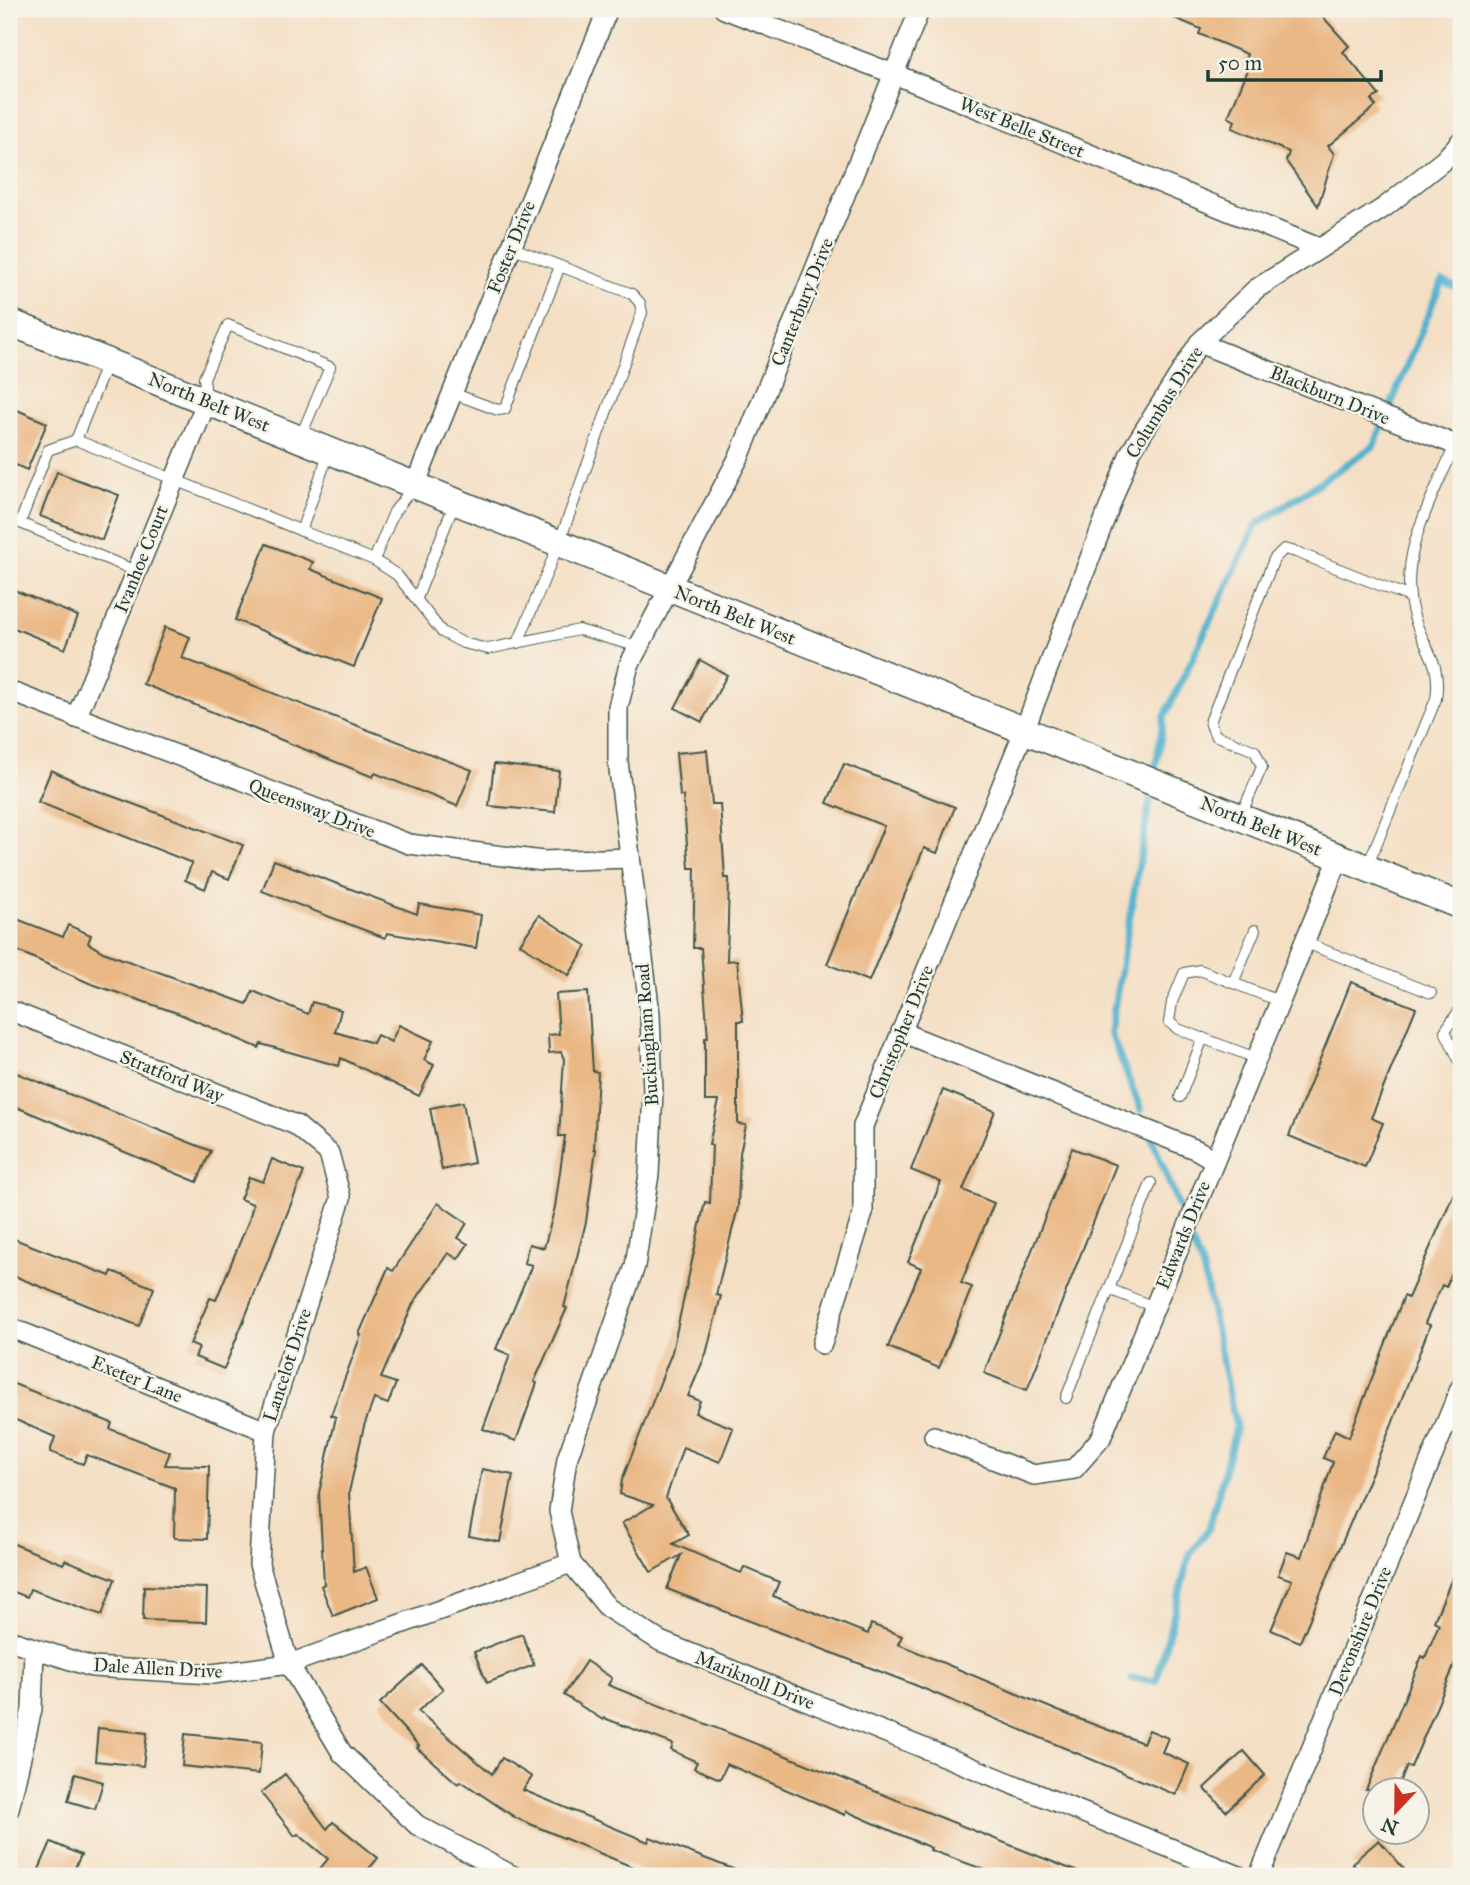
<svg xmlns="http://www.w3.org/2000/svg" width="1470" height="1885" viewBox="0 0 1470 1885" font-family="'IM FELL Great Primer',serif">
	<rect width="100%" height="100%" fill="#f7f3e8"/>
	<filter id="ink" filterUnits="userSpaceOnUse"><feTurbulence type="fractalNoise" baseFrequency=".0143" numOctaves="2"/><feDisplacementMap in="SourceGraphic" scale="14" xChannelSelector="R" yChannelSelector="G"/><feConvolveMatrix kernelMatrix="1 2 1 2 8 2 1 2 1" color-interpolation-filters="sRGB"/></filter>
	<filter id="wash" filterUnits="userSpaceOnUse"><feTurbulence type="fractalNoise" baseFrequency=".00686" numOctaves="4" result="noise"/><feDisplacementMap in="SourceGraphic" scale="28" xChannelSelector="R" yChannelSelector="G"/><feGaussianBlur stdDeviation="1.57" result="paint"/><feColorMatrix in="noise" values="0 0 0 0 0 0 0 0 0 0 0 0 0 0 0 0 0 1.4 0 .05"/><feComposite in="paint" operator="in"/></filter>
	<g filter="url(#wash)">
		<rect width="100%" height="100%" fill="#f4dfc4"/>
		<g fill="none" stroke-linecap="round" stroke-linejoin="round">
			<g stroke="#4fb1ce" stroke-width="7">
				<polyline points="1154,776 1164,718 1256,525 1374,446 1442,281 1461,289"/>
				<polyline points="1141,1110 1110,1032 1152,788"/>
				<polyline points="1152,1139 1182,1215"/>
				<polyline points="1132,1678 1156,1681 1190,1554 1209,1528 1236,1427 1203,1269 1193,1245"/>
			</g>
		</g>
		<g id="blocks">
			<g fill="#eab885">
				<polygon points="1153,9 1316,9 1349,46 1343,52 1379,95 1371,100 1376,106 1328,146 1334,154 1318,206 1286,161 1289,152 1232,128 1235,121 1228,117 1250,65 1244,62 1247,54 1199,34 1201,29"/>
				<polygon points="15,409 47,423 27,470 9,462 9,410 13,412"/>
				<polygon points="57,472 119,495 102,540 40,516"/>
				<polygon points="266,544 313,562 310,569 382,598 354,667 235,620"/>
				<polygon points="9,588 78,616 65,649 9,626"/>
				<polygon points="165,627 190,637 182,658 472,770 457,806 375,773 373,777 143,684"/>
				<polygon points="700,660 727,675 702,722 675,708"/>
				<polygon points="707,750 712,804 720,804 725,878 729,878 727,961 737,960 743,1021 738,1021 738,1124 746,1125 740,1153 738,1207 716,1295 721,1296 706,1354 688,1396 700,1401 695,1413 733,1428 720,1462 683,1447 666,1498 689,1535 673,1544 741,1573 744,1567 779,1582 773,1596 868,1634 871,1624 902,1636 898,1644 1058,1711 1143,1743 1149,1730 1168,1738 1162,1752 1189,1764 1176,1795 915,1685 667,1589 681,1555 651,1572 622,1523 653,1505 620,1494 622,1480 672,1352 705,1202 710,1203 712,1145 709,1144 719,1101 705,1101 705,1038 708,1038 701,948 693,948 695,868 689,868 683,796 680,796 676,753"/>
				<polygon points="494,764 559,771 555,812 489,806"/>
				<polygon points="844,764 955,807 937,853 924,848 869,981 827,964 884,826 827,803"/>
				<polygon points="51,770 85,786 243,845 229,879 212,872 205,889 185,880 192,863 38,802"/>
				<polygon points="274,860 417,914 419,904 481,915 476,948 387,933 385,938 262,891"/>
				<polygon points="539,915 587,946 569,975 520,944"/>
				<polygon points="9,916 63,937 68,925 91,935 88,943 103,952 247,1004 253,991 308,1014 312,1002 341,1010 335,1032 373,1043 377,1035 391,1042 399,1025 433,1041 424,1060 434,1065 419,1096 341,1058 339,1066 261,1044 259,1048 180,1014 89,983 9,947"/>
				<polygon points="1351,982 1416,1008 1371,1118 1383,1123 1365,1167 1289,1136"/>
				<polygon points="588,992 593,1071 598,1072 594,1149 596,1149 586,1222 564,1307 567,1308 534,1382 537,1383 516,1441 483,1429 510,1355 496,1349 532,1265 524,1263 529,1244 544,1248 555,1207 565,1136 559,1136 564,1059 561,1052 549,1053 548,1035 559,1034 556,994"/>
				<polygon points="9,1070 211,1151 197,1182 9,1104"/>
				<polygon points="943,1090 995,1111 963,1190 994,1203 961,1283 972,1287 939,1368 888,1347 921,1268 908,1262 941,1182 911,1170"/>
				<polygon points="463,1102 474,1163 442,1170 430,1108"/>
				<polygon points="1072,1148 1116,1165 1027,1390 984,1373"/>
				<polygon points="272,1159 304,1172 224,1369 195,1357 199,1348 190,1344 210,1298 216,1300 249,1220 253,1204 240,1199 249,1177 263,1182"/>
				<polygon points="1461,1177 1461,1252 1446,1287 1442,1285 1425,1323 1430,1325 1391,1427 1300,1642 1271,1630 1292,1580 1278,1575 1287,1552 1301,1557 1333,1462 1323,1458 1335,1430 1349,1437 1404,1296 1408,1298"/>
				<polygon points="438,1203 467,1223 458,1238 468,1244 458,1259 448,1253 413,1304 381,1378 396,1383 388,1404 374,1399 364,1426 349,1492 354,1572 366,1567 378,1598 333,1616 321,1586 324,1584 319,1493 336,1417 331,1415 361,1335 359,1334 388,1268 393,1271"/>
				<polygon points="9,1237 110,1276 112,1271 154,1288 139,1326 9,1274"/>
				<polygon points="9,1382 112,1423 110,1429 170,1452 165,1465 209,1466 207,1539 174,1538 175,1488 87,1455 83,1464 50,1452 55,1437 9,1417"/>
				<polygon points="482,1469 513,1475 500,1542 469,1536"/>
				<polygon points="9,1542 63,1564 65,1560 115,1579 102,1615 30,1589 27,1597 9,1590"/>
				<polygon points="1461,1557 1461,1650 1411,1767 1407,1766 1397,1790 1366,1790 1422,1656 1425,1658 1439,1624 1434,1621"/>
				<polygon points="144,1586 207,1588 206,1622 143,1620"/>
				<polygon points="522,1634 534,1665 487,1683 474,1652"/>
				<polygon points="586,1661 612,1678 608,1685 1088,1876 1002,1876 930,1850 931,1848 846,1811 845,1815 727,1764 720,1779 694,1768 697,1762 671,1750 673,1744 604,1718 603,1720 564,1695"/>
				<polygon points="422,1665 443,1689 418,1711 492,1774 502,1758 532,1777 523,1790 648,1842 650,1837 751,1876 654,1876 516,1818 461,1781 458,1784 417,1748 419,1746 380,1703"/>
				<polygon points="98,1728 147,1733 143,1766 95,1761"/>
				<polygon points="185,1734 262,1742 259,1774 182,1766"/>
				<polygon points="1244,1751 1265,1775 1226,1811 1204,1788"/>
				<polygon points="75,1774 103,1782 95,1809 68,1801"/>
				<polygon points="285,1774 327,1829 333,1822 378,1858 363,1876 314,1876 328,1859 298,1834 295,1836 261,1793"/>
				<polygon points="1379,1840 1410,1876 1363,1876 1352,1863"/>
				<polygon points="51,1842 81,1855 71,1876 36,1876"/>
			</g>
		</g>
	</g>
	<g filter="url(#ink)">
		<use href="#blocks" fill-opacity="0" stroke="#3f554a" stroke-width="2"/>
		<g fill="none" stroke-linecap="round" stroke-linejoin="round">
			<defs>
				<g id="lane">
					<polyline points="511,247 632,294 640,303 642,313 559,543 518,643"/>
					<polyline points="107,363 76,440 374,560 397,575 442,632 463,643 488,649 579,630 639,647"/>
					<polyline points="452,393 498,410 505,409 560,266"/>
					<polyline points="206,397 204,378 228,325 330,367 300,438"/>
					<polyline points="76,440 48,450 20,523 136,571"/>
					<polyline points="301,531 329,452"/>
					<polyline points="374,560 394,512 413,487"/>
					<polyline points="417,598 455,502"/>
					<polyline points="1241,815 1262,767 1255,751 1215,735 1210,722 1274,559 1284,549 1296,552 1410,597"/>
					<path d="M 1367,867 L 1436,699 C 1442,658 1422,648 1413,613 C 1397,554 1433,498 1455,445"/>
					<polyline points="1304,942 1431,993"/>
					<polyline points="1233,983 1255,930"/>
					<polyline points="1461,1008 1445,1031 1461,1064"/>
					<polyline points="1256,1058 1178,1029 1169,1022 1172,1002 1184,973 1200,970 1279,1001"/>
					<polyline points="1180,1097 1203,1038"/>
					<polyline points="1109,1289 1154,1307"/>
					<polyline points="1066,1398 1151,1183"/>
				</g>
				<g id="street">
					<polyline points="724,9 894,74 1319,248"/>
					<polyline points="1199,343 1461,447"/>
					<polyline points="415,485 608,9"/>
					<polyline points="9,691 409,844 543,861 630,858"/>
					<polyline points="76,718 207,401"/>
					<polyline points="9,1010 296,1125 329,1153 341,1198 266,1431 259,1564 289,1664 571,1563 608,1608 660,1641 1239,1876"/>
					<polyline points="901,1032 1197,1150 1214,1160"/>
					<polyline points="9,1327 266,1431"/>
					<polyline points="822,1344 863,1213 863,1126 1024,731 1130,453 1199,343 1256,289 1385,207 1444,160 1461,141"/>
					<polyline points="934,1436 1034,1475 1074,1469 1101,1438 1339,858"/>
					<polyline points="571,1563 559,1511 567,1459 635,1266 649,1174 653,1092 650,1014 618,762 618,707 629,665 740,455 920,9"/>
					<polyline points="9,1640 92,1667 212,1674 289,1664 342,1753 417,1825 513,1876"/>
					<polyline points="9,1809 32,1709 34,1650"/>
					<polyline points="1259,1876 1461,1387"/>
				</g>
				<polyline id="secondary" points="9,322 1461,906"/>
			</defs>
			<use href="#lane" stroke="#3f554a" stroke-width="12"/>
			<use href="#street" stroke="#3f554a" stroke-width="22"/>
			<use href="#secondary" stroke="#3f554a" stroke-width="29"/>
			<use href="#lane" stroke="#fff" stroke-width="10"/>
			<use href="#street" stroke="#fff" stroke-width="19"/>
			<use href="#secondary" stroke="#fff" stroke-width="26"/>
		</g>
	</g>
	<g text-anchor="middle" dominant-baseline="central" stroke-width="5" stroke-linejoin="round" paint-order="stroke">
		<g font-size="19" fill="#1f3d34" stroke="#f7f3e8">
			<text transform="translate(1022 127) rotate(22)">West Belle Street</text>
			<text transform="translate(511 247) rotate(-68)">Foster Drive</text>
			<text transform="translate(802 302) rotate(-68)">Canterbury Drive</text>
			<text transform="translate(1330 395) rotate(22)">Blackburn Drive</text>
			<text transform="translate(209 402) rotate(22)">North Belt West</text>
			<text transform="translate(1164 402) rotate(-58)">Columbus Drive</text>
			<text transform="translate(141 559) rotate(-68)">Ivanhoe Court</text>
			<text transform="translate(735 615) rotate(22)">North Belt West</text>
			<text transform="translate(312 808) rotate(21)">Queensway Drive</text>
			<text transform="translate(1261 826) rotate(22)">North Belt West</text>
			<text transform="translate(901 1032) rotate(-68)">Christopher Drive</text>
			<text transform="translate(647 1035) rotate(-94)">Buckingham Road</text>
			<text transform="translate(172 1076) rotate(22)">Stratford Way</text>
			<text transform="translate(1183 1235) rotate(-68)">Edwards Drive</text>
			<text transform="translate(287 1365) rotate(-72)">Lancelot Drive</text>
			<text transform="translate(137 1379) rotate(22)">Exeter Lane</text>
			<text transform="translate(1360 1631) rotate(-68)">Devonshire Drive</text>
			<text transform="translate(158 1668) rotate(3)">Dale Allen Drive</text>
			<text transform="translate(755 1680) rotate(22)">Mariknoll Drive</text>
		</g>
	</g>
	<rect width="1470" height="1885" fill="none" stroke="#f7f3e8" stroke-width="35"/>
	<g transform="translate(1396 1811) rotate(202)"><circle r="33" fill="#f7f3e8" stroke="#a1aaa0" stroke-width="2"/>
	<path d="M0-5L12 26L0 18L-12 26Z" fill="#c8321e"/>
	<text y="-10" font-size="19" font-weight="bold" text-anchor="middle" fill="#1f3d34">N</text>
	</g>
	<path d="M1208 70v10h173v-10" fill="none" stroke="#1f3d34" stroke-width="3.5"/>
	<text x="1218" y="70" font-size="21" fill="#1f3d34" stroke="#f7f3e8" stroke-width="5" paint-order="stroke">50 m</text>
</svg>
